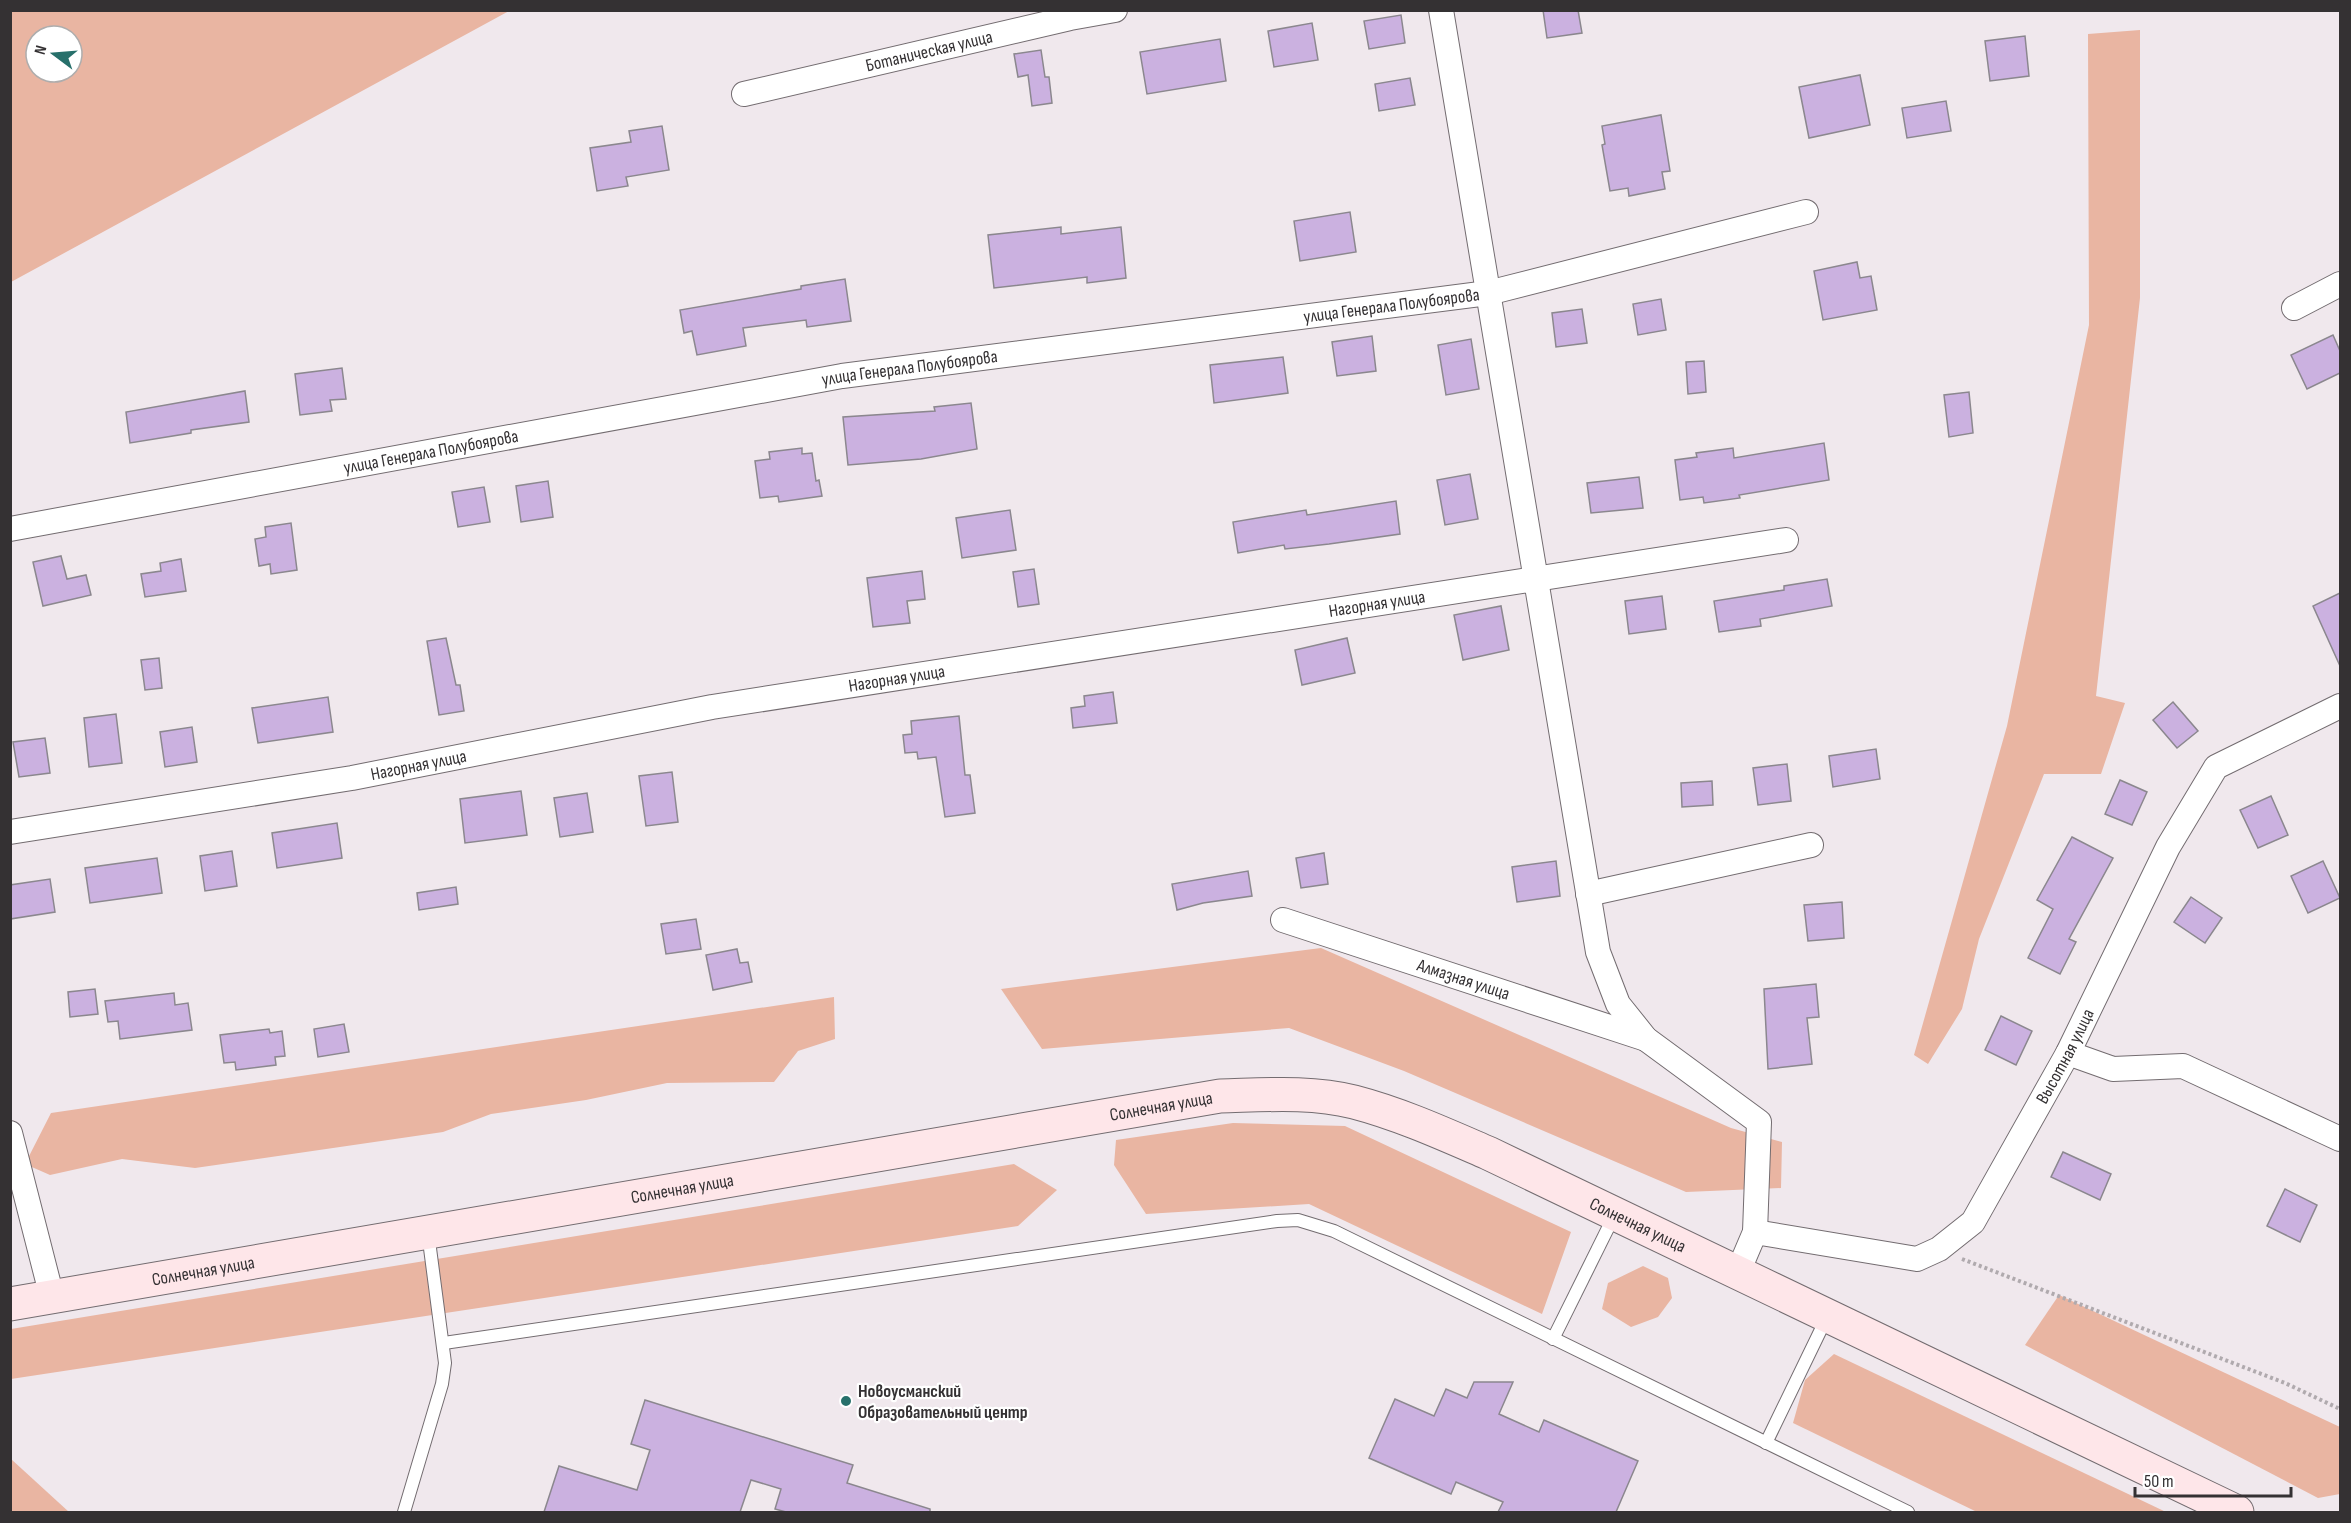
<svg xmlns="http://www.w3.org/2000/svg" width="2351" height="1523" viewBox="0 0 2351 1523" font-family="'Sofia Sans Condensed',sans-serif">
	<rect width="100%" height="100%" fill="#f0e8ed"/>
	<g fill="#e9b5a2" fill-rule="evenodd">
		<path d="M 11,10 L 509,10 L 509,11 L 11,282 ZM 36,36 L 72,36 L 72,72 L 36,72 Z"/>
		<polygon points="2140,30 2140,298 2096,696 2125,703 2101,774 2044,774 1979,939 1962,1009 1928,1064 1914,1055 2007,726 2089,325 2088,34"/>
		<polygon points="1321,948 1731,1128 1782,1142 1781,1188 1686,1192 1404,1071 1289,1028 1042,1049 1001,989"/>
		<polygon points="834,997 835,1039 798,1051 774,1082 667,1083 586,1100 491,1114 443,1132 195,1168 122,1159 50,1175 25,1164 51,1113"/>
		<polygon points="1233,1123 1345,1126 1571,1232 1542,1314 1309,1204 1146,1214 1114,1165 1116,1140"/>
		<polygon points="1014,1164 1057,1190 1018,1226 11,1379 11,1329"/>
		<polygon points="1643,1266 1668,1278 1672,1298 1658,1317 1631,1327 1602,1309 1608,1283"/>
		<polygon points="2059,1295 2340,1427 2340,1494 2318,1498 2025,1345"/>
		<polygon points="1834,1354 2166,1512 1977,1512 1793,1423 1805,1380"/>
		<polygon points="10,1459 11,1459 69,1512 11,1512"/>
	</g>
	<g fill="#cbb1e0" stroke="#8b878e" stroke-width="1.5">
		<polygon points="1543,10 1578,10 1582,33 1547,38"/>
		<polygon points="1401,15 1405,43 1369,49 1364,21"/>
		<polygon points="1312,23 1318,60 1274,67 1268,31"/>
		<polygon points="2025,36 2029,76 1990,81 1985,41"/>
		<polygon points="1220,39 1226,81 1147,94 1140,52"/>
		<polygon points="1041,50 1045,77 1049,77 1052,103 1032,106 1028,75 1018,77 1014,54"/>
		<polygon points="1860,75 1870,125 1809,138 1799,87"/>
		<polygon points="1410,78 1415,105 1379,111 1375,84"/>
		<polygon points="1946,101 1951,131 1907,138 1902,108"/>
		<polygon points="1661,115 1670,171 1662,172 1665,189 1629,196 1628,188 1610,191 1602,145 1605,144 1602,126"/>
		<polygon points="662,126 669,170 626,177 628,186 597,191 590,148 631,142 629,131"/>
		<polygon points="1350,212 1356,252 1300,261 1294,221"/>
		<polygon points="1061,227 1061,234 1121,227 1126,278 1087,283 1087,277 994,288 988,235"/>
		<polygon points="1857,262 1860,278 1871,276 1877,310 1823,320 1814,271"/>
		<polygon points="845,279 851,321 807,327 806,320 743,328 746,346 697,355 692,331 684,333 680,310 801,289 801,286"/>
		<polygon points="1661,299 1666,330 1638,335 1633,304"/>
		<polygon points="1582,309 1587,343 1556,347 1552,313"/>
		<polygon points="2333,335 2340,351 2340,373 2307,389 2291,355"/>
		<polygon points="1372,336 1376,371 1337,376 1332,342"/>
		<polygon points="1471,339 1479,389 1446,395 1438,345"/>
		<polygon points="1283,357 1288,393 1214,403 1210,365"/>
		<polygon points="1704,361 1706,392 1688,394 1686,362"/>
		<polygon points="342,368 346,399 330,400 332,411 300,415 295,374"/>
		<polygon points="245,391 249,422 191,430 191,433 130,443 126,412"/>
		<polygon points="1969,392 1973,433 1949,437 1944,395"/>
		<polygon points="971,403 977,449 921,459 848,465 843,417 935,411 934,407"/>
		<polygon points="1824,443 1829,480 1739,495 1740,498 1704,503 1703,497 1680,500 1675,460 1697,457 1696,453 1733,448 1734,458"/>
		<polygon points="802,448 802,454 812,453 816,481 819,480 822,496 779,502 778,496 760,498 755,461 770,459 769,452"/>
		<polygon points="1470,474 1478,519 1445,525 1437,480"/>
		<polygon points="1639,477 1643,508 1591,513 1587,483"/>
		<polygon points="548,481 553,517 521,522 516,486"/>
		<polygon points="484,487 490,522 458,527 452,492"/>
		<polygon points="1396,501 1400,534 1329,544 1285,549 1284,545 1238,553 1233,522 1306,510 1307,515"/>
		<polygon points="1010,510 1016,550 962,558 956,518"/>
		<polygon points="291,523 297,570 271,574 270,564 259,566 255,539 266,537 265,527"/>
		<polygon points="61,556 67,579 86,575 91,595 43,606 33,562"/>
		<polygon points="181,559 186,591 145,597 141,574 161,571 160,563"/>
		<polygon points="1034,569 1039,604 1018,607 1013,572"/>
		<polygon points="922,571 925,599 907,601 910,623 873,627 867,578"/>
		<polygon points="1827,579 1832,606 1760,619 1761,626 1719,632 1714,601 1784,590 1784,586"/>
		<polygon points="2340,593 2340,666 2313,606"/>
		<polygon points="1662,596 1666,629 1629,634 1625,601"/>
		<polygon points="1501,606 1509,650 1463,660 1454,615"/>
		<polygon points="446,638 456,685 460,685 464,711 439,715 427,641"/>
		<polygon points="1347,638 1355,673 1302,685 1295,650"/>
		<polygon points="159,658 162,688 145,690 141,660"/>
		<polygon points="1113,692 1117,723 1073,728 1071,708 1085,706 1084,696"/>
		<polygon points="328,697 333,732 258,743 252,708"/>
		<polygon points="2173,702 2198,731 2177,748 2153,720"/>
		<polygon points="116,714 122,763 89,767 84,718"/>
		<polygon points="959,716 965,775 970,775 975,813 945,817 936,757 918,759 917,752 905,753 903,735 912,734 911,721"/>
		<polygon points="192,727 197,762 165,767 160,732"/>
		<polygon points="45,738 50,773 19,777 13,742"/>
		<polygon points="1876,749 1880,779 1833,787 1829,756"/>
		<polygon points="1787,764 1791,801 1758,805 1753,768"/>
		<polygon points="672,772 678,822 646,826 639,776"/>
		<polygon points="2120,780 2147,792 2132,825 2105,814"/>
		<polygon points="1712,781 1713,805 1682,807 1681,783"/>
		<polygon points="521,791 527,835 465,843 460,799"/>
		<polygon points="587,793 593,832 560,837 554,798"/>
		<polygon points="2271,796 2288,835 2258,848 2240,810"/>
		<polygon points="337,823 342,858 277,868 272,833"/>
		<polygon points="2072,837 2113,858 2069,939 2076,942 2060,974 2028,958 2053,909 2037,900"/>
		<polygon points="232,851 237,886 205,891 200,856"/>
		<polygon points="1324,853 1328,884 1301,888 1296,858"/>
		<polygon points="157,858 162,893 90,903 85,868"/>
		<polygon points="1556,861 1560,896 1517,902 1512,867"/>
		<polygon points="2323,861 2340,898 2308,913 2291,876"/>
		<polygon points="1248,871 1252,896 1203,903 1177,910 1172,884"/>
		<polygon points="50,879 55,912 10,919 10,885"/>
		<polygon points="456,887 458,904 419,910 417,893"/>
		<polygon points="2191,897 2222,918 2205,943 2174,922"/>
		<polygon points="1842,902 1844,938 1808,941 1804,905"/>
		<polygon points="696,919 701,949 666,954 661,924"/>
		<polygon points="737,949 740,963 748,962 752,982 713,990 706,955"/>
		<polygon points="1816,984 1819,1017 1807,1018 1812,1064 1768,1069 1764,989"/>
		<polygon points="95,989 98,1014 70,1017 68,992"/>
		<polygon points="174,993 175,1005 188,1003 192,1030 120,1039 118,1021 108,1022 105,1001"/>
		<polygon points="2001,1016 2032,1031 2016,1065 1985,1050"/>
		<polygon points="344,1024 349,1052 318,1057 314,1029"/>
		<polygon points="269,1029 270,1033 282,1031 285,1056 275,1057 276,1065 236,1070 235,1062 224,1063 220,1035"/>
		<polygon points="2063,1152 2111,1174 2100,1200 2051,1177"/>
		<polygon points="2285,1189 2317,1205 2300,1242 2267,1226"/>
		<polygon points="1474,1382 1513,1382 1499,1414 1539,1432 1544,1420 1638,1461 1616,1512 1498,1512 1503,1502 1456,1482 1451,1494 1369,1458 1395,1399 1434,1416 1446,1389 1467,1398"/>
		<polygon points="645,1400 853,1465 847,1483 930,1509 930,1512 786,1512 775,1509 781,1489 751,1480 740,1512 544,1512 559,1466 637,1490 650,1450 631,1444"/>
	</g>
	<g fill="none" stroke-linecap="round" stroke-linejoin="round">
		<defs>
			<g id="lane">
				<polyline points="1553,1339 1614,1216"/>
				<polyline points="444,1343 1277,1221 1298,1220 1334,1231 1908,1512"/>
				<polyline points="1766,1443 1827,1317"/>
				<polyline points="404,1512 442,1384 445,1363 428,1233"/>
			</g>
			<g id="street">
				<polyline points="1441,10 1598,952 1618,1004 1646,1039 1759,1122 1755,1232"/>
				<path id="s1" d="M 744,94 L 1070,18 L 1115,10"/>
				<polyline points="2294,308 2340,284"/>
				<path id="s2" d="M 10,529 L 842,376 L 1488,293 L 1806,212"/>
				<path id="s3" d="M 10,832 L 352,778 L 712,707 L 1786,540"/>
				<polyline points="1588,894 1811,845"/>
				<path id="s4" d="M 1283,920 L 1646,1039"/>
				<polyline points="2068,1053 2113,1069 2183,1066 2340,1139"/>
				<polyline points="10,1133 52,1297"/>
				<path id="s5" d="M 1738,1272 L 1755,1232 L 1917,1259 L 1939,1249 L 1973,1222 L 2068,1053 L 2168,847 L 2216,767 L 2340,706"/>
			</g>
			<g id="secondary">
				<path id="s6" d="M 10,1304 L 1220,1096 C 1264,1095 1310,1091 1354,1102 C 1400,1114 1444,1134 1488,1153 L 2237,1512"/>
			</g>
		</defs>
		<use href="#lane" stroke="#736c70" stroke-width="14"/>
		<use href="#street" stroke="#736c70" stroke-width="26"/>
		<use href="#secondary" stroke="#736c70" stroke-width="35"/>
		<polyline stroke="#b0aaae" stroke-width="4" stroke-dasharray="3 3" stroke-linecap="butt" points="1962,1259 2285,1383 2340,1409"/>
		<use href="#lane" stroke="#fff" stroke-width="12"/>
		<use href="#street" stroke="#fff" stroke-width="24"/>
		<use href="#secondary" stroke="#fee6e9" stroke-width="33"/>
	</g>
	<circle fill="#27706b" stroke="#fff" stroke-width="2" cx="846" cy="1401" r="6"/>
	<g text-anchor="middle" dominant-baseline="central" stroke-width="4.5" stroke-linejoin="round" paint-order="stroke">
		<g font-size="18" fill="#343133" stroke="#fff">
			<text stroke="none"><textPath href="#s1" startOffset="190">Ботаническая улица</textPath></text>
			<text stroke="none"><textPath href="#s2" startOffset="1400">улица Генерала Полубоярова</textPath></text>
			<text stroke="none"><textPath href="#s2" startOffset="914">улица Генерала Полубоярова</textPath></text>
			<text stroke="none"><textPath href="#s2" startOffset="428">улица Генерала Полубоярова</textPath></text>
			<text stroke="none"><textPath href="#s3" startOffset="1386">Нагорная улица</textPath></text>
			<text stroke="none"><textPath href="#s3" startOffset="900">Нагорная улица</textPath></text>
			<text stroke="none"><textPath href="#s3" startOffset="414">Нагорная улица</textPath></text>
			<text stroke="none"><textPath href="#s4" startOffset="190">Алмазная улица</textPath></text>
			<text stroke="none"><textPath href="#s5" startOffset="465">Высотная улица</textPath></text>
			<text stroke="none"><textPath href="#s6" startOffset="1168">Солнечная улица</textPath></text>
			<text stroke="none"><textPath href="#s6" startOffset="682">Солнечная улица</textPath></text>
			<text stroke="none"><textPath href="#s6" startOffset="1672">Солнечная улица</textPath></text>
			<text stroke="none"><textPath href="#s6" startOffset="196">Солнечная улица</textPath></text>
		</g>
		<g font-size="18" font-weight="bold" fill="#343133" stroke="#fff" text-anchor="start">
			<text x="858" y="1391">Новоусманский<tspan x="858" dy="21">Образовательный центр</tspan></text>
		</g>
	</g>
	<rect width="2351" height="1523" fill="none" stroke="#343133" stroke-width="24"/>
	<g transform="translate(54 54) rotate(286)"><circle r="28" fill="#ffffff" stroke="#aeadad" stroke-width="1.5"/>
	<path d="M0-4.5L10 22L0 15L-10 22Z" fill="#27706b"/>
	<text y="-9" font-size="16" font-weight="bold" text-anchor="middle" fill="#343133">N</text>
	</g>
	<path d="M2135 1487v9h156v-9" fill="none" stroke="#343133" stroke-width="3"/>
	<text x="2144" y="1487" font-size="18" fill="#343133" stroke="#ffffff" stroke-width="4.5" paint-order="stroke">50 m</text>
</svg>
